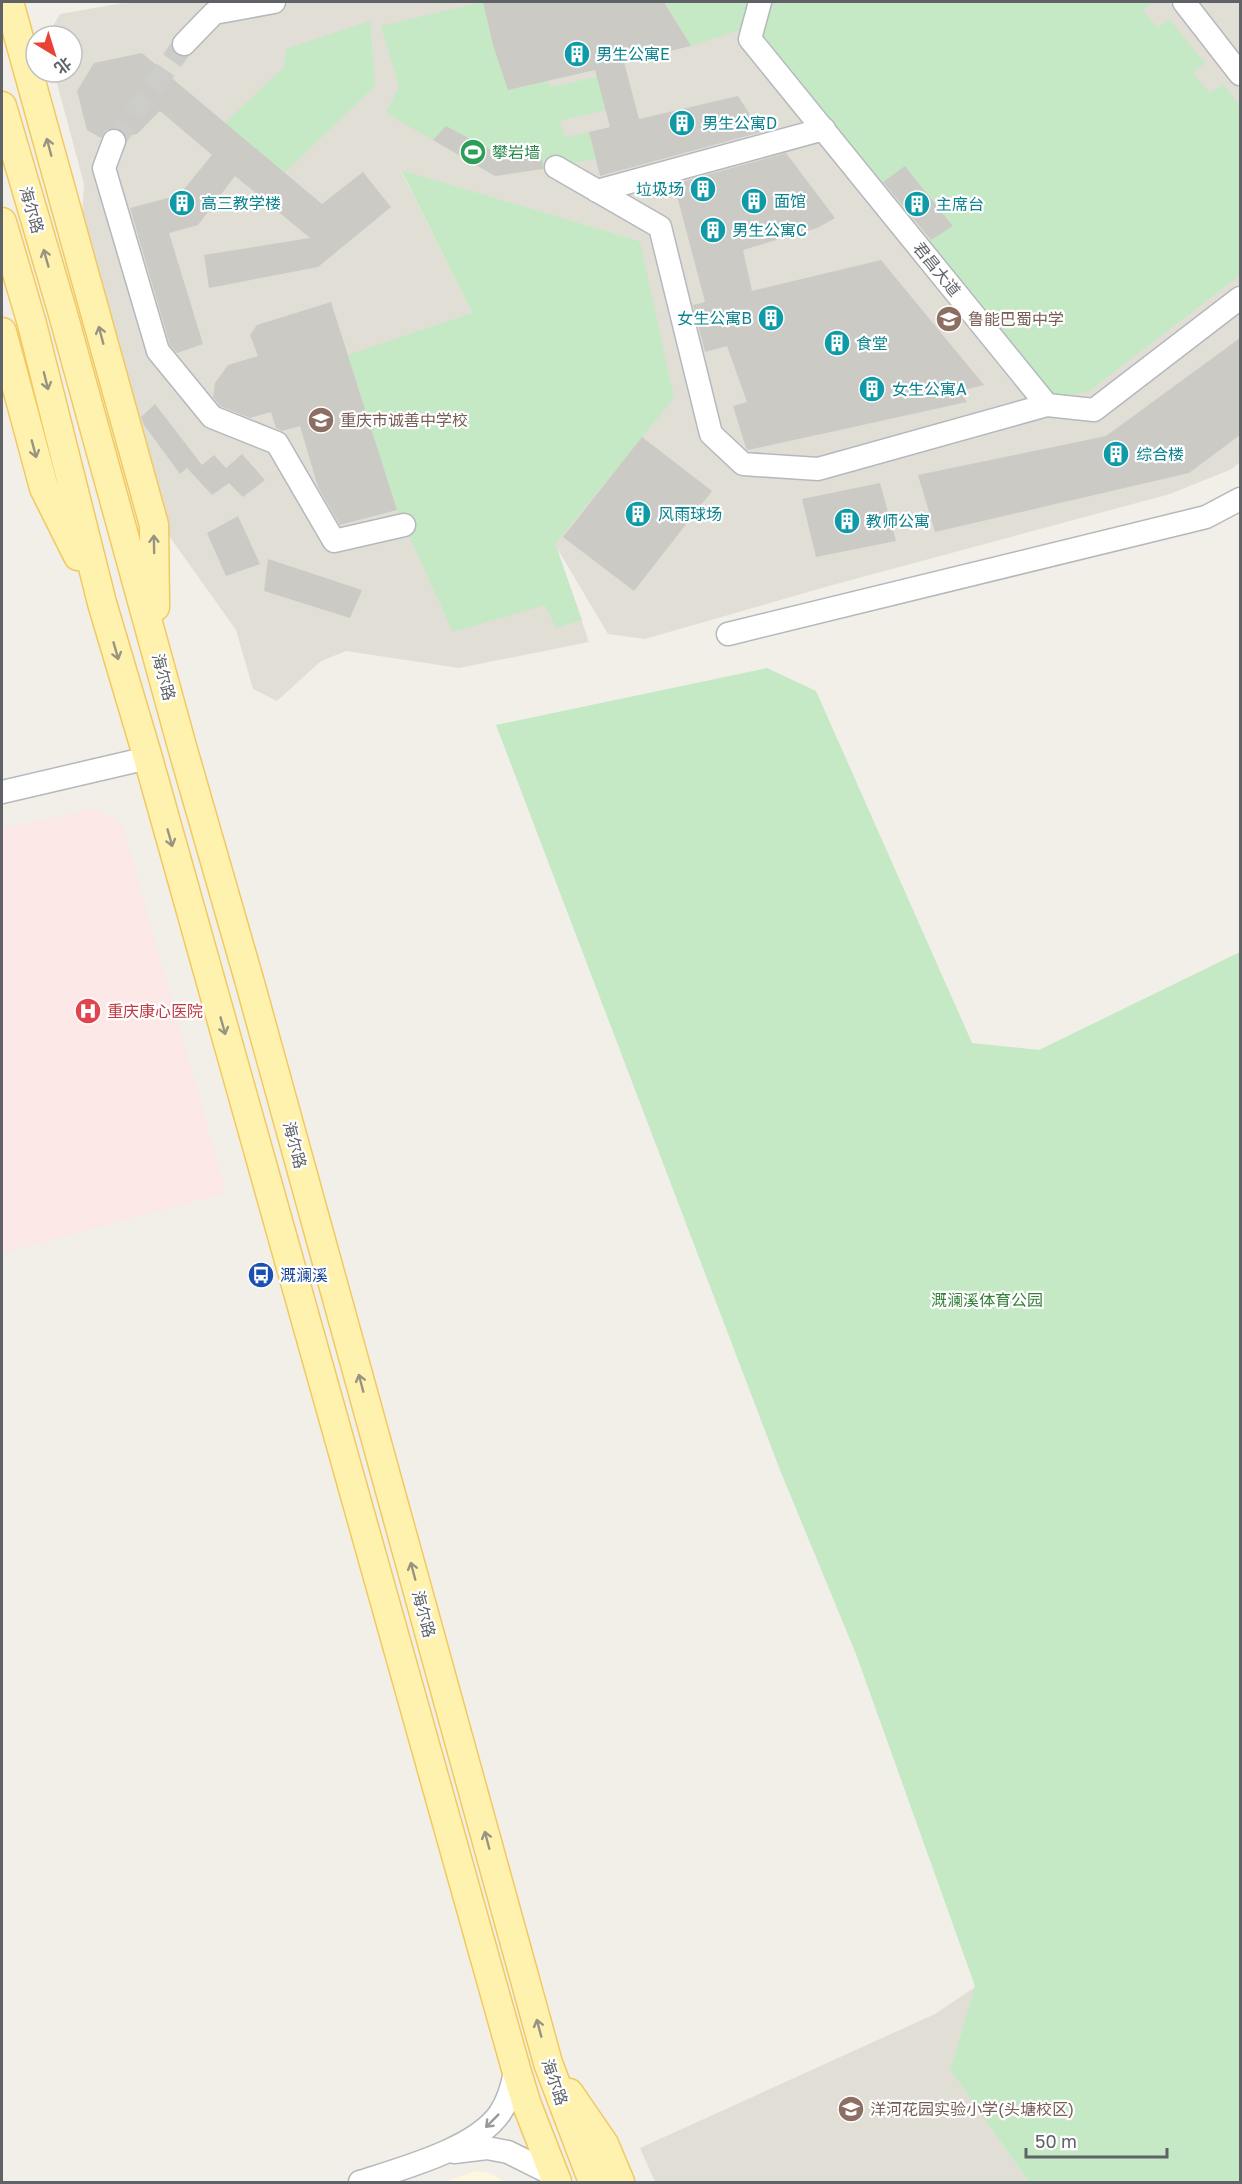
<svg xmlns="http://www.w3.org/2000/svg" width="1242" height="2184" viewBox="0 0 1242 2184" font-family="'Golos Text','Noto Sans SC',sans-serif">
	<rect width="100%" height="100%" fill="#f1efe8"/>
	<polygon fill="#fef7e0" points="476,2171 490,2173 505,2182 443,2182"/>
	<g fill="#e1ded6" fill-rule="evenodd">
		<path d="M 129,2 L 1240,2 L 1240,462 L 1232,469 L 1170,494 L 829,586 L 645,639 L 608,634 L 557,548 L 589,642 L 459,668 L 346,651 L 321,661 L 277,701 L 253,689 L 236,630 L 162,526 L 81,233 L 84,184 L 54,72 L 72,72 L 72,36 L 47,36 L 60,14 ZM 401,171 L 402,171 L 640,241 L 472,313 Z"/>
		<polygon points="975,1987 950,2070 1029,2182 655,2182 640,2148 935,2014"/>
	</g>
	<polygon fill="#fce8e6" points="95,808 122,823 226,1193 2,1253 2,829"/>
	<g fill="#c5e8c5">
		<polygon points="483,2 493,45 508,90 548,81 551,87 597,77 606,110 560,121 565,137 589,132 596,159 495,176 386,113 399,87 381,26"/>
		<polygon points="665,2 749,2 743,29 691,46"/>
		<polygon points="769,2 1154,2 1143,10 1157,27 1169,19 1205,63 1193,73 1210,93 1223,84 1240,106 1240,275 1088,392 1053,397 929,241 953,225 906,167 882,183 759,34"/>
		<polygon points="370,21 375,86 284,173 225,123 284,67 286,49"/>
		<polygon points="401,170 640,241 674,398 555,544 582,620 556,628 545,605 453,632 397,510 348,355 472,313"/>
		<polygon points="767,668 816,691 972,1043 1039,1050 1240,952 1240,2182 1029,2182 950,2070 975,1986 856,1654 780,1470 496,725"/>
	</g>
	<g fill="#cccac5">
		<polygon points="483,2 664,2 691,46 624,62 639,119 738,96 761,132 600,176 589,132 610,127 595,70 508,90 493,45"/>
		<polygon points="142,53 322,204 363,172 391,207 318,267 209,288 204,255 310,238 235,176 198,225 169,233 203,344 177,353 170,345 130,208 179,195 212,155 160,111 137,134 126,136 119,129 112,128 105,131 101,138 87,130 77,91 94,63"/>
		<polygon points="446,126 500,155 540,148 543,169 495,176 433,140"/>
		<polygon points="786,153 835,218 817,228 743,250 752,291 881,260 984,385 960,391 967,402 748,450 746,448 733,406 747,402 727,346 705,352 693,305 705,302 674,184"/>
		<polygon points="905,166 953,226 931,240 883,182"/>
		<polygon points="331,302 397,510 340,525 318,487 300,426 282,431 276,428 271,412 250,418 220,406 213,397 215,383 228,365 258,356 250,335 257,325"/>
		<polygon points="1240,338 1240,435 1189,473 935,532 918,475 1106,436"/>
		<polygon points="155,404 202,465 214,455 226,468 242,454 265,480 243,497 229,483 212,495 187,468 180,474 144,425 141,417"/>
		<polygon points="642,437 712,491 634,591 563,537"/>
		<polygon points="880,483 896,541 816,557 802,499"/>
		<polygon points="238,516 260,564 226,576 207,533"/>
		<polygon points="268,559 362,590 350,618 264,591"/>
	</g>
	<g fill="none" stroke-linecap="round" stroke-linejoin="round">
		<polyline stroke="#ccccc8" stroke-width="22" stroke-dasharray="22 11" stroke-linecap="butt" points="114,141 184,44"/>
		<defs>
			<g id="minor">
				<polyline points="760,2 750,39 1047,405 1094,410 1240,298"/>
				<polyline points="1184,2 1240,74"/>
				<polyline points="184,44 214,13 274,2"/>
				<polyline points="114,141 104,168 158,351 212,417 277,443 334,541 404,525"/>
				<polyline points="556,167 660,227 711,434 743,464 818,469 1047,405"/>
				<polyline points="597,191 824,129"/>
				<polyline points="728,634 1206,517 1240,499"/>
				<polyline points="2,792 148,758"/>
				<polyline points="454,2152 487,2148 508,2152 554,2175"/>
				<path d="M 360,2182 C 400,2169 476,2149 500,2113 C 509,2100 512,2085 516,2069"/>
			</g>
			<g id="major">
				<polyline points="9,2 154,525 155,607"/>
				<polyline points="2,106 63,314 183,750 250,983 548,2063 593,2182"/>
				<polyline points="2,222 32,324 102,603 148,758 516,2069 527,2105 557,2182"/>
				<polyline points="2,332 44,488 78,556"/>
				<polyline points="569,2093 604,2144 620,2182"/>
			</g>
		</defs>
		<use href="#minor" stroke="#b5b8bc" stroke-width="25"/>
		<use href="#major" stroke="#f2c960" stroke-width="31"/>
		<use href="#minor" stroke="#fff" stroke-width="22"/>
		<use href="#major" stroke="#fff2af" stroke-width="28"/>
	</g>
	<defs><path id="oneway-shaft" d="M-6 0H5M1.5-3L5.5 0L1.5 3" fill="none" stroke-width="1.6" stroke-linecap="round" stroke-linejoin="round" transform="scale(1.5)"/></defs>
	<g stroke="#979581">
		<use href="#oneway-shaft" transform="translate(49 147) rotate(-105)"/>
		<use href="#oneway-shaft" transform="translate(46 258) rotate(-106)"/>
		<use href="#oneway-shaft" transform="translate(101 335) rotate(-105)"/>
		<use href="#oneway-shaft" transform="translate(46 381) rotate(76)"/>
		<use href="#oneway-shaft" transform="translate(34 449) rotate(75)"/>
		<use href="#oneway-shaft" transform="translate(154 544) rotate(-91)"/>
		<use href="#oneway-shaft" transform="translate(116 651) rotate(74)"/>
		<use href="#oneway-shaft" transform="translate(170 838) rotate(74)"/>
		<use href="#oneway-shaft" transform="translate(223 1026) rotate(74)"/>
		<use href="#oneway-shaft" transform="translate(361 1383) rotate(-105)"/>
		<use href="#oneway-shaft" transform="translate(413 1571) rotate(-105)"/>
		<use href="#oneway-shaft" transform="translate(487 1840) rotate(-105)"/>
		<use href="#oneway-shaft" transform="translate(539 2028) rotate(-105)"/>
	</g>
	<use stroke="#979a9d" href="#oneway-shaft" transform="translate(492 2121) rotate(135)"/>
	<defs>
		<symbol id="building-disc" viewBox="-11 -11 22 22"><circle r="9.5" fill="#0f9aa8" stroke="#fff"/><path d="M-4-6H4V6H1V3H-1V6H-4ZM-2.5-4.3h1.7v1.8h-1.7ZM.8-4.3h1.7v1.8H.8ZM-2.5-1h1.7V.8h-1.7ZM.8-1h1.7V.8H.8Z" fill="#fff"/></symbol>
		<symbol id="stadium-disc" viewBox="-11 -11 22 22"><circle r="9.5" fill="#2e9e5b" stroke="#fff"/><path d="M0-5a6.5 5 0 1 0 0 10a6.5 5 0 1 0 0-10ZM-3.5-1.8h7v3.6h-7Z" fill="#fff"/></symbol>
		<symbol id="school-disc" viewBox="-11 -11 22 22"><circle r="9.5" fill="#8d6e63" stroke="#fff"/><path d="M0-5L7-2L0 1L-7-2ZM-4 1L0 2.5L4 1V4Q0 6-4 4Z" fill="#fff"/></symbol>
		<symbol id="hospital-disc" viewBox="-11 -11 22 22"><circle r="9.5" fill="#e0444e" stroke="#fff"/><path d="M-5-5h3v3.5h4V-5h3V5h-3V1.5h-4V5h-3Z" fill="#fff"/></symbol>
		<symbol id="bus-disc" viewBox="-11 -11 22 22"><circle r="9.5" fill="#1a4fb4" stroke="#fff"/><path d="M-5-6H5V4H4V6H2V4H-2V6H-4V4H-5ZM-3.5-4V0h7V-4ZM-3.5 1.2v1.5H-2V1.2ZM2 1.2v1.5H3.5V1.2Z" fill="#fff"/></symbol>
	</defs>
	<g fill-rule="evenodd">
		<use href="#building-disc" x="562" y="39" width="30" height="30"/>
		<use href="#building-disc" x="667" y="108" width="30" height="30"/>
		<use href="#stadium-disc" x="458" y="137" width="30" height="30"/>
		<use href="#building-disc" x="688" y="174" width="30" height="30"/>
		<use href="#building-disc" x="739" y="186" width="30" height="30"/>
		<use href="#building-disc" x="167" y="188" width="30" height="30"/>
		<use href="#building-disc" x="902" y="189" width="30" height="30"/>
		<use href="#building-disc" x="698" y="215" width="30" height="30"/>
		<use href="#building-disc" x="756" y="303" width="30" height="30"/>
		<use href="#school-disc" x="934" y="304" width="30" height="30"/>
		<use href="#building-disc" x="822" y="328" width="30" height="30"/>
		<use href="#building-disc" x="857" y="374" width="30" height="30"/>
		<use href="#school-disc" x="306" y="405" width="30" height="30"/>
		<use href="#building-disc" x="1101" y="439" width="30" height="30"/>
		<use href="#building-disc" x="623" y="499" width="30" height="30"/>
		<use href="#building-disc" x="832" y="506" width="30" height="30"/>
		<use href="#hospital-disc" x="73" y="996" width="30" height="30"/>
		<use href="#bus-disc" x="246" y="1260" width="30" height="30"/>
		<use href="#school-disc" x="836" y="2094" width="30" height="30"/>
	</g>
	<g text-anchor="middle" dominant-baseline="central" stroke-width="4.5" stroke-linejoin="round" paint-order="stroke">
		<g font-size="16" fill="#0d838f" stroke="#fff" text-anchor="start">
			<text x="596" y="54">男生公寓E</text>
			<text x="702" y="123">男生公寓D</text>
			<text x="684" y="189" text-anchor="end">垃圾场</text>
			<text x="774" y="201">面馆</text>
			<text x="201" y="203">高三教学楼</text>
			<text x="936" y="204">主席台</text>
			<text x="732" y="230">男生公寓C</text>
			<text x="752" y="318" text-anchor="end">女生公寓B</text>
			<text x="856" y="343">食堂</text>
			<text x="892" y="389">女生公寓A</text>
			<text x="1136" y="454">综合楼</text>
			<text x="658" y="514">风雨球场</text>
			<text x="866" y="521">教师公寓</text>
		</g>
		<g font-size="16" fill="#27864d" stroke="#fff" text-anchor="start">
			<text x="492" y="152">攀岩墙</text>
		</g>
		<g font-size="16" fill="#5f6368" stroke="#fff">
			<text transform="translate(32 210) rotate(74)">海尔路</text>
			<text transform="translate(937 269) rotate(51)">君昌大道</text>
			<text transform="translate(164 677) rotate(75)">海尔路</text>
			<text transform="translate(295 1145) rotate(75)">海尔路</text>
			<text transform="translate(424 1614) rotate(75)">海尔路</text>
			<text transform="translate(555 2082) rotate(71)">海尔路</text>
		</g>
		<g font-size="16" fill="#785e54" stroke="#fff" text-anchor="start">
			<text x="968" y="319">鲁能巴蜀中学</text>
			<text x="340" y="420">重庆市诚善中学校</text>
			<text x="870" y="2109">洋河花园实验小学(头塘校区)</text>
		</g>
		<g font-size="16" fill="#be3a42" stroke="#fff" text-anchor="start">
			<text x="107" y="1011">重庆康心医院</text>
		</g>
		<g font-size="16" fill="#164399" stroke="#fff" text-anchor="start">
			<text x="280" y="1275">溉澜溪</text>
		</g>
		<g font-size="16" fill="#348238" stroke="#fff">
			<text x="987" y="1300">溉澜溪体育公园</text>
		</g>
	</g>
	<rect width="1242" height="2184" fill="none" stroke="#5f6368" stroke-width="6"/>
	<g transform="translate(54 54) rotate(142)"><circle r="28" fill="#ffffff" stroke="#bfc1c3" stroke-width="1.5"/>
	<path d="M0-4.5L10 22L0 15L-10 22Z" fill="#ea4335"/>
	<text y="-9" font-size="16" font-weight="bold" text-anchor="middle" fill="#5f6368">北</text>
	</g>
	<path d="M1026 2148v9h141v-9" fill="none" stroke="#5f6368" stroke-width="3"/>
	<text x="1035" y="2148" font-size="18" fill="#5f6368" stroke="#ffffff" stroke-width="4.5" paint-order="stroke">50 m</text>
</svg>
